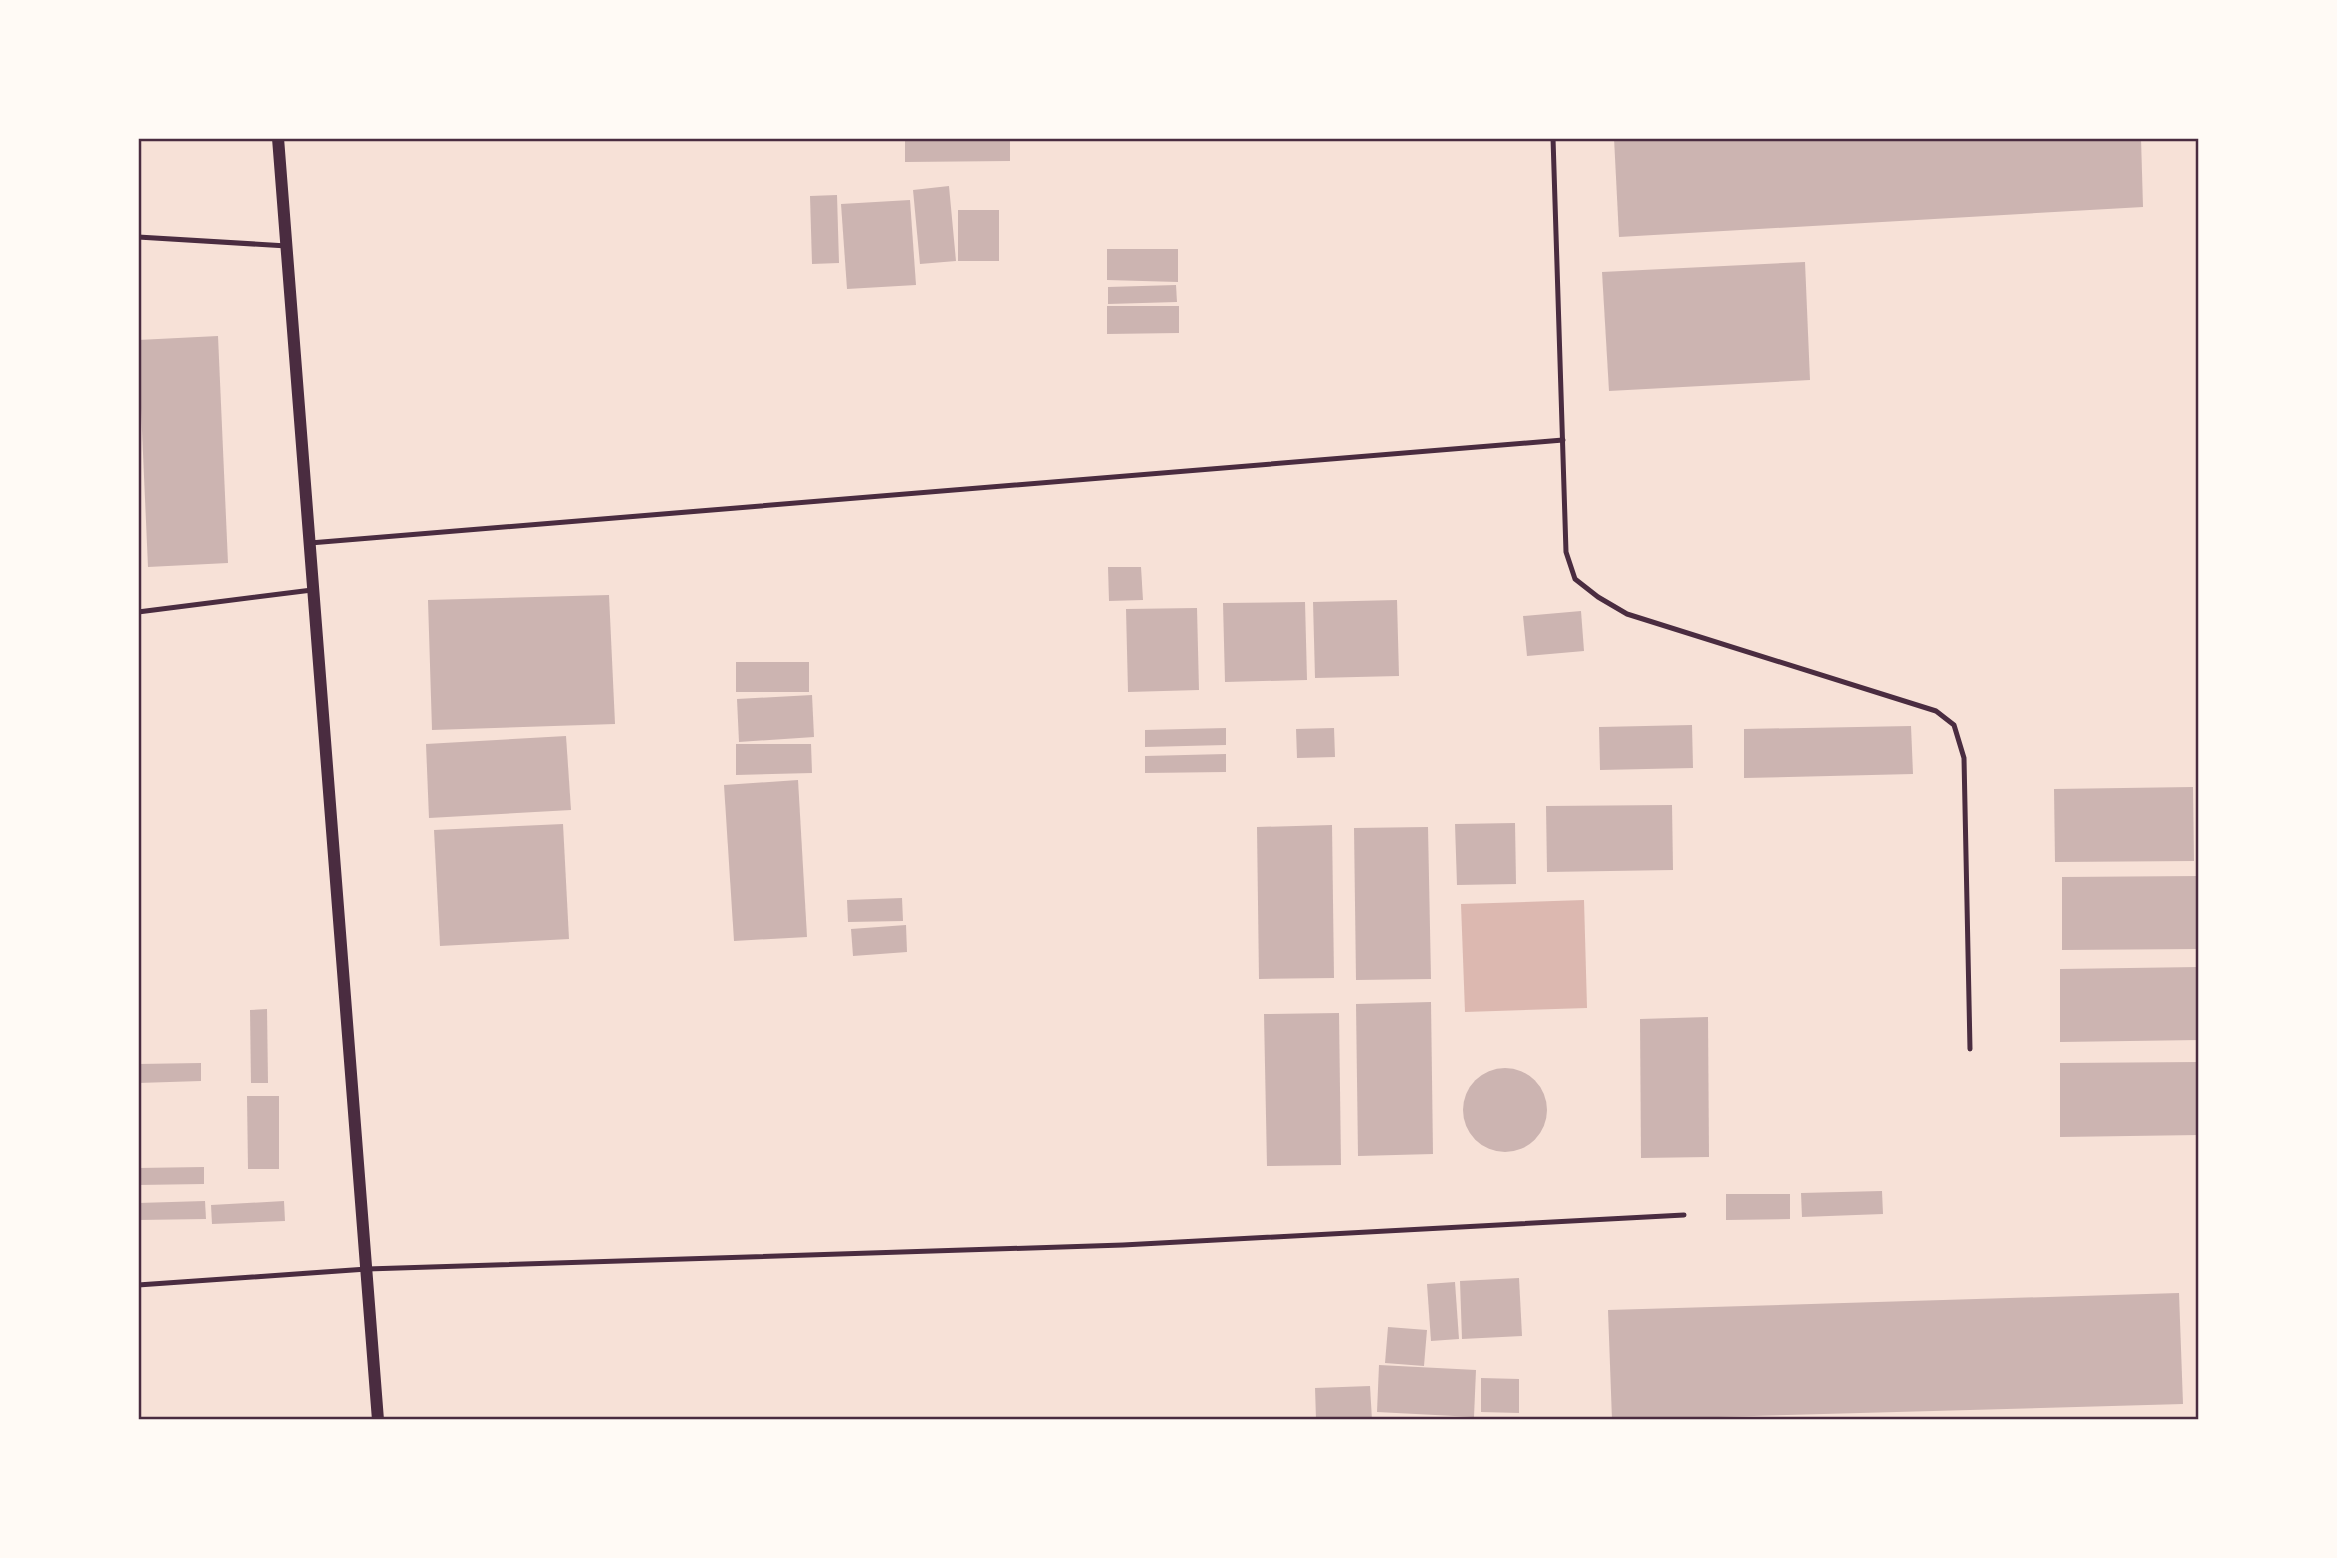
<svg xmlns="http://www.w3.org/2000/svg" width="2337" height="1558" viewBox="0 0 2337 1558" font-family="'Exo 2',sans-serif">
	<rect width="100%" height="100%" fill="#f7e1d7"/>
	<polygon fill="#dcb8b0" points="1584,900 1587,1008 1465,1012 1461,904"/>
	<g fill="#ccb4b1">
		<polygon points="905,138 1010,138 1010,161 905,162"/>
		<polygon points="1614,138 2141,138 2143,207 1619,237"/>
		<polygon points="949,186 956,261 920,264 913,190"/>
		<polygon points="837,195 839,263 812,264 810,196"/>
		<polygon points="910,200 916,285 847,289 841,204"/>
		<rect x="958" y="210" width="41" height="51"/>
		<polygon points="1107,249 1178,249 1178,282 1107,280"/>
		<polygon points="1805,262 1810,380 1609,391 1602,272"/>
		<polygon points="1176,285 1177,302 1108,304 1108,287"/>
		<polygon points="1107,306 1179,306 1179,333 1107,334"/>
		<polygon points="218,336 228,563 148,567 138,340"/>
		<polygon points="1108,567 1141,567 1143,600 1109,601"/>
		<polygon points="609,595 615,724 432,730 428,600"/>
		<polygon points="1397,600 1399,676 1315,678 1313,602"/>
		<polygon points="1305,602 1307,680 1225,682 1223,603"/>
		<polygon points="1197,608 1199,690 1128,692 1126,609"/>
		<polygon points="1581,611 1584,651 1527,656 1523,616"/>
		<rect x="736" y="662" width="73" height="30"/>
		<polygon points="812,695 814,737 739,742 737,699"/>
		<polygon points="1692,725 1693,768 1600,770 1599,727"/>
		<polygon points="1911,726 1913,774 1744,778 1744,729"/>
		<polygon points="1226,728 1226,745 1145,747 1145,730"/>
		<polygon points="1334,728 1335,757 1297,758 1296,729"/>
		<polygon points="566,736 571,810 429,818 426,744"/>
		<polygon points="736,744 811,744 812,773 736,775"/>
		<polygon points="1226,754 1226,772 1145,773 1145,756"/>
		<polygon points="798,780 807,937 734,941 724,785"/>
		<polygon points="2193,787 2194,861 2055,862 2054,789"/>
		<polygon points="1672,805 1673,870 1547,872 1546,806"/>
		<polygon points="1515,823 1516,884 1457,885 1455,824"/>
		<polygon points="563,824 569,939 440,946 434,830"/>
		<polygon points="1332,825 1334,978 1259,979 1257,827"/>
		<polygon points="1428,827 1431,979 1356,980 1354,828"/>
		<polygon points="2199,876 2199,949 2062,950 2062,877"/>
		<polygon points="902,898 903,921 848,922 847,900"/>
		<polygon points="906,925 907,952 853,956 851,929"/>
		<polygon points="2199,967 2199,1040 2060,1042 2060,969"/>
		<polygon points="1431,1002 1433,1154 1358,1156 1356,1004"/>
		<polygon points="267,1009 268,1083 251,1083 250,1010"/>
		<polygon points="1339,1013 1341,1165 1267,1166 1264,1014"/>
		<polygon points="1708,1017 1709,1157 1641,1158 1640,1019"/>
		<polygon points="2199,1062 2199,1135 2060,1137 2060,1063"/>
		<polygon points="201,1063 201,1081 138,1083 138,1064"/>
		<circle cx="1505" cy="1110" r="42"/>
		<polygon points="247,1096 279,1096 279,1169 248,1169"/>
		<polygon points="204,1167 204,1184 138,1185 138,1168"/>
		<polygon points="1882,1191 1883,1214 1802,1217 1801,1193"/>
		<polygon points="1726,1194 1790,1194 1790,1219 1726,1220"/>
		<polygon points="205,1201 206,1219 138,1220 138,1203"/>
		<polygon points="284,1201 285,1221 212,1224 211,1205"/>
		<polygon points="1519,1278 1522,1336 1462,1339 1460,1281"/>
		<polygon points="1455,1282 1459,1339 1431,1341 1427,1284"/>
		<polygon points="2179,1293 2183,1404 1612,1420 1608,1310"/>
		<polygon points="1388,1327 1427,1330 1424,1366 1385,1363"/>
		<polygon points="1379,1365 1476,1370 1474,1417 1377,1412"/>
		<polygon points="1481,1378 1519,1379 1519,1413 1481,1412"/>
		<polygon points="1370,1386 1372,1420 1316,1420 1315,1388"/>
	</g>
	<g fill="none" stroke-linecap="round" stroke-linejoin="round">
		<g stroke="#4a2c40" stroke-width="5">
			<polyline points="1553,138 1566,552 1575,579 1598,597 1627,614 1936,711 1954,725 1964,758 1970,1049"/>
			<polyline points="138,237 287,246"/>
			<polyline points="310,543 1563,440"/>
			<polyline points="138,612 312,590"/>
			<polyline points="138,1285 367,1269 1123,1245 1684,1215"/>
		</g>
		<polyline stroke="#4a2c40" stroke-width="12" points="278,138 378,1420"/>
	</g>
	<rect width="2337" height="1558" fill="none" stroke="#fffaf5" stroke-width="280"/>
	<rect x="140" y="140" width="2057" height="1278" fill="none" stroke="#4a2c40" stroke-width="2.5"/>
</svg>
